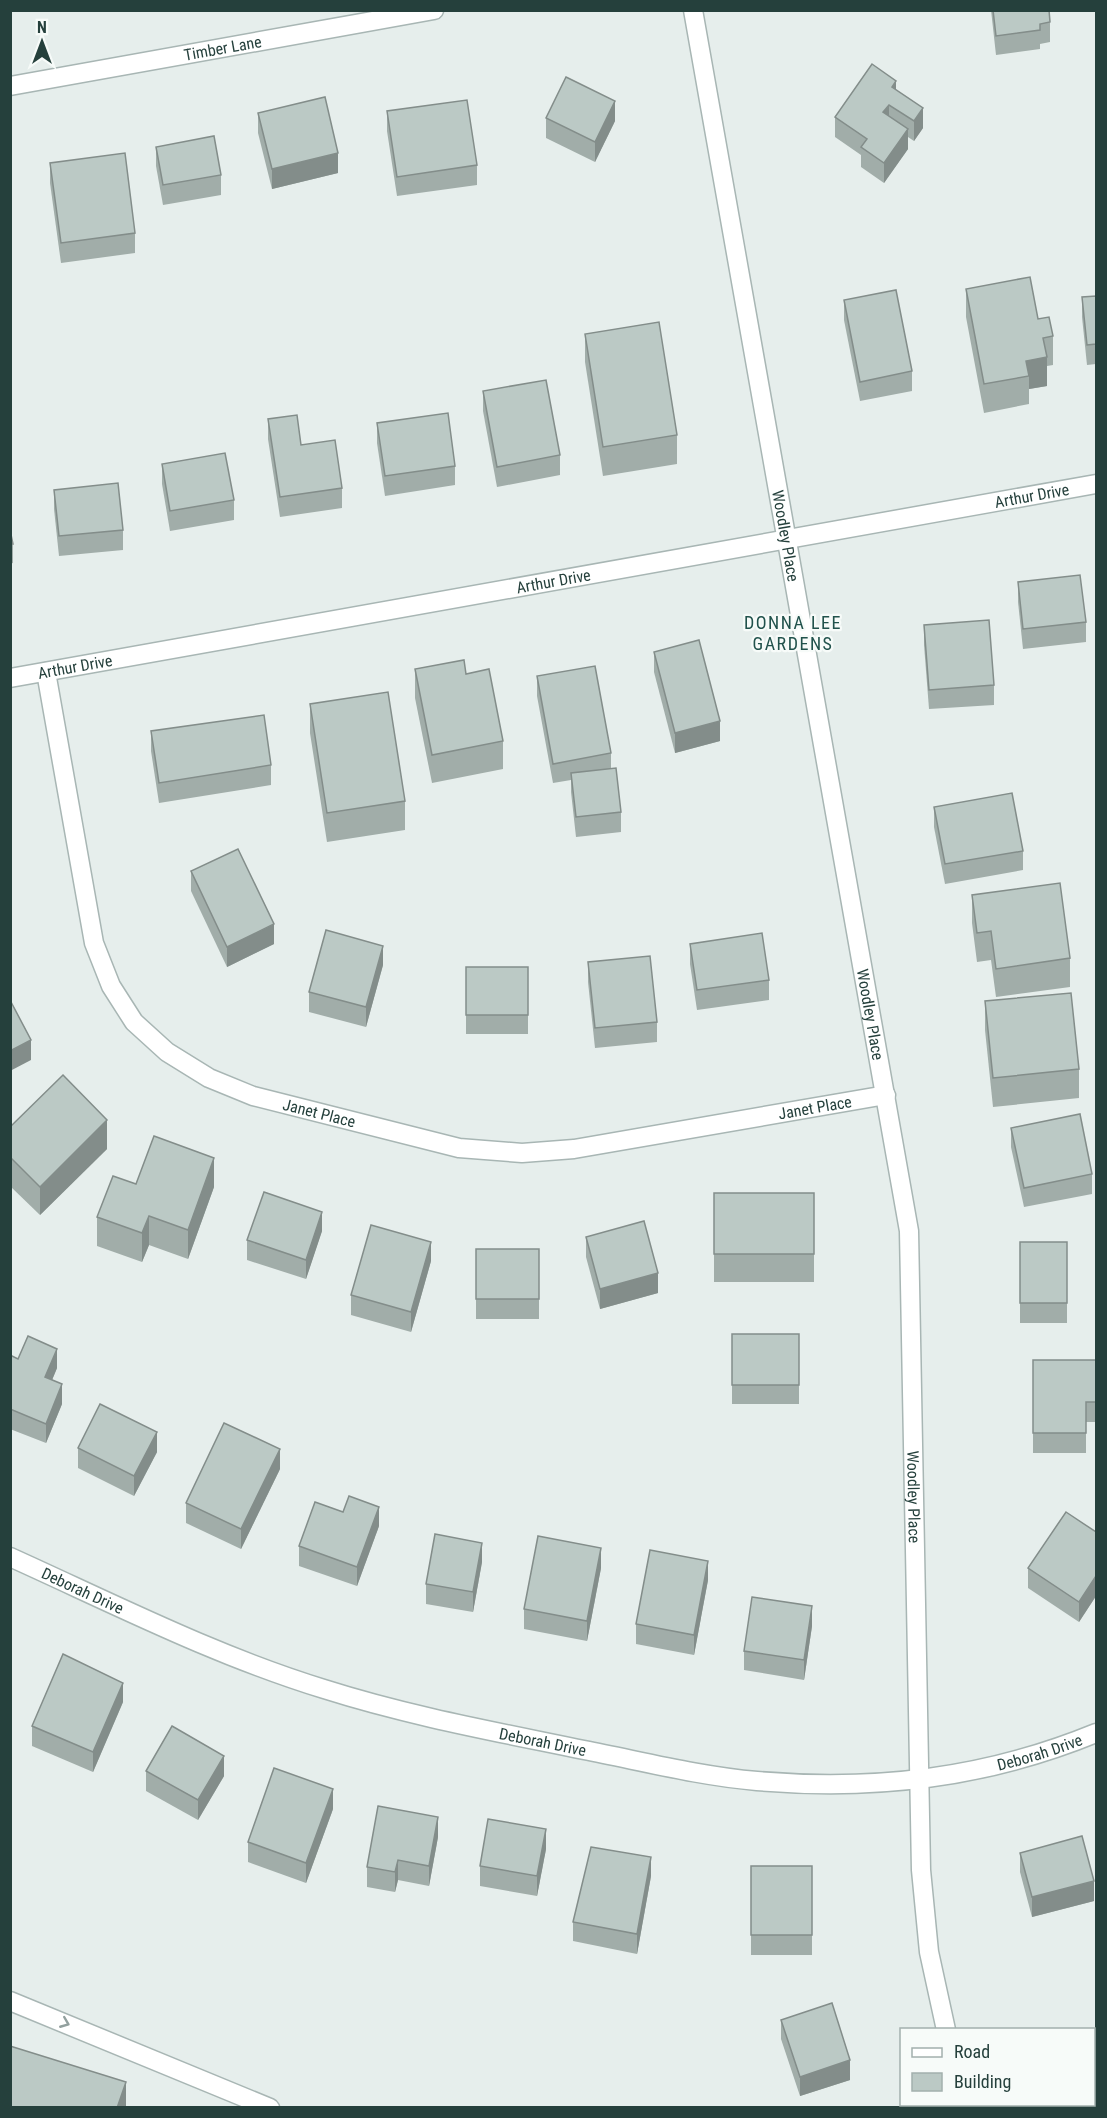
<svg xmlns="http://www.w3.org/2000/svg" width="1107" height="2118" viewBox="0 0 1107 2118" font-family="'Roboto Condensed',sans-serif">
	<rect width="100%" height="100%" fill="#e6eeec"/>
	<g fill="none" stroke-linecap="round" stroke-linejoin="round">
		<defs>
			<g id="street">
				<path id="s1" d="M 693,10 L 909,1231 L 921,1870 L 929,1952 L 946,2030"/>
				<path id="s2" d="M 10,86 L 434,10"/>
				<path id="s3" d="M 46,672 L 94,943 L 111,986 L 134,1022 L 167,1052 L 209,1078 L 253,1096 L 459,1148 L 522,1153 L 574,1149 L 886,1095"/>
				<path id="s4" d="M 10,678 L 1096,484"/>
				<path id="s5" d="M 10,1557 C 114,1604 216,1656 324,1689 C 409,1716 497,1732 584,1750 C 641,1761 699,1776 757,1781 C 876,1791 986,1778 1096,1733"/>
				<polyline points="10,2001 270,2108"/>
				<polyline points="966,2104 967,2108"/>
			</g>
		</defs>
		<use href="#street" stroke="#a8b6b4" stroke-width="21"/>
		<use href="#street" stroke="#fff" stroke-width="18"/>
	</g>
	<g fill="#a1ada9">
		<polygon points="991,10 1049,10 1050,22 1050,42 1040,44 1040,49 996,55"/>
		<polygon points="896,90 923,128 914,141 908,137 908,149 884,183 861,167 861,155 835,137 835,117"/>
		<polygon points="387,111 477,165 477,185 397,196 387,131"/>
		<polygon points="258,113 338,173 272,189 258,133"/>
		<polygon points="546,118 615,121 595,162 546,138"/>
		<polygon points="156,147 221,175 221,195 163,205 156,166"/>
		<polygon points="50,163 135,233 135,253 61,263 50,183"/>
		<polygon points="10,200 12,208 12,228 10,228"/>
		<polygon points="966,289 1038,319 1053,336 1053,365 1047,366 1047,386 1029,389 1029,404 984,413 966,317"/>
		<polygon points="1096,296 1096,364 1087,365 1082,317 1082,297"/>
		<polygon points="844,300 912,371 912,391 860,401 844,320"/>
		<polygon points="585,334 677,435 677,464 603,476 585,362"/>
		<polygon points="483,391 560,455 560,475 497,487 483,411"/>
		<polygon points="268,419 301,445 342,488 342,508 280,517 268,439"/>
		<polygon points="377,423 455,466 455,485 385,496 377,443"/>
		<polygon points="162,464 234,500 234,520 170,531 162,484"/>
		<polygon points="54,490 123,530 123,550 59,556 54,509"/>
		<polygon points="10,530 13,544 13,563 10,564"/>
		<polygon points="1018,582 1086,622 1086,642 1023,649 1018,602"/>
		<polygon points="924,625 994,685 994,705 929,709 924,645"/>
		<polygon points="654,652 720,741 675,753 654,672"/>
		<polygon points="415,669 466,674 503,741 503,769 432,783 415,698"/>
		<polygon points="537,676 611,753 611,768 621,812 621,832 576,837 571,792 571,780 553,783 537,696"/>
		<polygon points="310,704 405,801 405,830 327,842 310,733"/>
		<polygon points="151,731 271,765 271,785 159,803 151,751"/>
		<polygon points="934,807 1023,851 1023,870 945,884 934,827"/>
		<polygon points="191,871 274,944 227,967 191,891"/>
		<polygon points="972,895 1070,958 1070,987 996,997 991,960 977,962 972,923"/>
		<polygon points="690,944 769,980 769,1000 697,1010 690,964"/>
		<polygon points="588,962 657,1022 657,1042 595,1048 588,982"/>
		<polygon points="383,965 366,1027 309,1012 309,992"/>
		<rect x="466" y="967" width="62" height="67"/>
		<polygon points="985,1001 1079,1069 1079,1098 993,1107 985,1030"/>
		<polygon points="10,1127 107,1149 40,1215 10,1186"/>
		<polygon points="1011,1128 1092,1174 1092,1194 1024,1207 1011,1147"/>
		<polygon points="136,1184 214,1187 188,1259 149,1245 142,1262 97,1246 97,1217"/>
		<rect x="714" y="1193" width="100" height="89"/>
		<polygon points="322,1231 306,1279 247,1260 247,1240"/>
		<polygon points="586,1237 658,1293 600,1309 586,1257"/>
		<rect x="1020" y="1242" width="47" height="81"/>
		<rect x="476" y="1249" width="63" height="70"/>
		<polygon points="431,1261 411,1332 351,1315 351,1295"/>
		<rect x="732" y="1334" width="67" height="70"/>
		<polygon points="10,1355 18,1359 57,1368 52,1380 62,1404 46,1443 10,1429"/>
		<polygon points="1033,1360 1096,1360 1096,1422 1086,1422 1086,1453 1033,1453"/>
		<polygon points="78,1448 157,1452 134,1496 78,1468"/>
		<polygon points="280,1469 241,1549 186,1523 186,1503"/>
		<polygon points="379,1526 357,1586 299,1566 299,1546"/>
		<polygon points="1096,1532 1096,1596 1079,1622 1028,1588 1028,1568"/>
		<polygon points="482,1562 473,1612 426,1604 426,1584"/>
		<polygon points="601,1568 587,1641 524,1629 524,1609"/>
		<polygon points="708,1580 694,1655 636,1644 636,1624"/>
		<polygon points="812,1626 804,1680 744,1670 744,1651"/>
		<polygon points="123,1702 93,1772 32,1746 32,1726"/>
		<polygon points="146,1771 224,1776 198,1820 146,1791"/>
		<polygon points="333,1809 306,1883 248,1862 248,1842"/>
		<polygon points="438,1837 429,1886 398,1880 395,1892 367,1887 367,1867"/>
		<polygon points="546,1849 537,1896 480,1886 480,1866"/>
		<polygon points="1020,1853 1094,1901 1032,1917 1020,1872"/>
		<rect x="751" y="1866" width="61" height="89"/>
		<polygon points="651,1876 637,1954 573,1941 573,1922"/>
		<polygon points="781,2020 850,2080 800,2096 781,2039"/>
		<polygon points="1071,2104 1094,2104 1096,2108 1072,2108"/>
	</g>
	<g fill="#838d8a">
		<polygon points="896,81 896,100 892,87"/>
		<polygon points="615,101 615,121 595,162 595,142"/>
		<polygon points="889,105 889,124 883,112"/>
		<polygon points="923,108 923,128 914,141 914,121"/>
		<polygon points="908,129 908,149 884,183 884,163"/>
		<polygon points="338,153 338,173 272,189 272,169"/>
		<polygon points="1047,357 1047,386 1029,389 1029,376 1026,361"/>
		<polygon points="720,721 720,741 675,753 675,733"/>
		<polygon points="274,924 274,944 227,967 227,947"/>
		<polygon points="383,946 383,965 366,1027 366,1007"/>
		<polygon points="31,1040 31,1060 10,1071 10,1051"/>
		<polygon points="107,1120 107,1149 40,1215 40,1187"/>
		<polygon points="214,1158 214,1187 188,1259 188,1230"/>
		<polygon points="322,1212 322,1231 306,1279 306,1260"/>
		<polygon points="149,1216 149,1245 142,1262 142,1233"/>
		<polygon points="431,1242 431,1261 411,1332 411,1312"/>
		<polygon points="658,1273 658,1293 600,1309 600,1289"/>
		<polygon points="57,1349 57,1368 45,1397 45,1377"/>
		<polygon points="62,1384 62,1404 46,1443 46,1424"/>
		<polygon points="157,1432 157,1452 134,1496 134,1476"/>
		<polygon points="280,1449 280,1469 241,1549 241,1529"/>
		<polygon points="379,1507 379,1526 357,1586 357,1567"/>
		<polygon points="482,1543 482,1562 473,1612 473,1592"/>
		<polygon points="601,1548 601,1568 587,1641 587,1621"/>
		<polygon points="708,1561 708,1580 694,1655 694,1635"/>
		<polygon points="1096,1576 1096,1596 1079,1622 1079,1602"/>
		<polygon points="812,1606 812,1626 804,1680 804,1660"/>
		<polygon points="123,1683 123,1702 93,1772 93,1752"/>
		<polygon points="224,1756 224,1776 198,1820 198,1800"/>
		<polygon points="333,1789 333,1809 306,1883 306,1863"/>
		<polygon points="438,1817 438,1837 429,1886 429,1866"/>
		<polygon points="546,1829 546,1849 537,1896 537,1876"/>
		<polygon points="651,1857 651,1876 637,1954 637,1934"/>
		<polygon points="398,1860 398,1880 395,1892 395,1872"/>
		<polygon points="1094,1881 1094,1901 1032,1917 1032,1897"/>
		<polygon points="850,2060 850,2080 800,2096 800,2077"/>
		<polygon points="126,2082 126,2108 117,2108"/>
	</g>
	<g fill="#bbc9c5" stroke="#838d8a" stroke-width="1.5">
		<polygon points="993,10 1049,10 1050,22 1040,24 1040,30 996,36"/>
		<polygon points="872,64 896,81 892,87 923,108 914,121 889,105 883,112 908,129 884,163 861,147 867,139 835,117"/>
		<polygon points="566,77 615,101 595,142 546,118"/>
		<polygon points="325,97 338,153 272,169 258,113"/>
		<polygon points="467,100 477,165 397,177 387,111"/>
		<polygon points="214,136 221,175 163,185 156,147"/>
		<polygon points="125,153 135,233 61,243 50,163"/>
		<polygon points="1030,277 1038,319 1049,317 1053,336 1043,338 1047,357 1026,361 1029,376 984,384 966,289"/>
		<polygon points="896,290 912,371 860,382 844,300"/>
		<polygon points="1096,296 1096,344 1087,345 1082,297"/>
		<polygon points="659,322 677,435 603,447 585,334"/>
		<polygon points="546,380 560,455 497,467 483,391"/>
		<polygon points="448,413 455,466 385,476 377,423"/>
		<polygon points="297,415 301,445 335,440 342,488 280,497 268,419"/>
		<polygon points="225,453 234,500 170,511 162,464"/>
		<polygon points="118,483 123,530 59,536 54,490"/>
		<polygon points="10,530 13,544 10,544"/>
		<polygon points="1080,575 1086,622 1023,629 1018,582"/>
		<polygon points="989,620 994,685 929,690 924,625"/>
		<polygon points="699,640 720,721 675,733 654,652"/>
		<polygon points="464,660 466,674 489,669 503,741 432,755 415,669"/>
		<polygon points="595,666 611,753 553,764 537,676"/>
		<polygon points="388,692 405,801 327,813 310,704"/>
		<polygon points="264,715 271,765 159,783 151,731"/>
		<polygon points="616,768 621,812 576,817 571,773"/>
		<polygon points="1012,793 1023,851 945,864 934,807"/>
		<polygon points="238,849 274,924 227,947 191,871"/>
		<polygon points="1060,883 1070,958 996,969 991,931 977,933 972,895"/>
		<polygon points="326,930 383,946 366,1007 309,992"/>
		<polygon points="762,933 769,980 697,990 690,944"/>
		<polygon points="650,956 657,1022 595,1028 588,962"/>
		<rect x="466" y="967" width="62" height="48"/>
		<polygon points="1071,993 1079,1069 993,1078 985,1001"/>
		<polygon points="10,1000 31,1040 10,1051"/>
		<polygon points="63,1075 107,1120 40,1187 10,1157 10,1127"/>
		<polygon points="1080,1114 1092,1174 1024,1188 1011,1128"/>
		<polygon points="154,1136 214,1158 188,1230 149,1216 142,1233 97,1217 113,1176 136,1184"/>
		<polygon points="264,1192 322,1212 306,1260 247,1240"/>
		<rect x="714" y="1193" width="100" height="61"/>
		<polygon points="644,1221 658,1273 600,1289 586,1237"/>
		<polygon points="371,1225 431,1242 411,1312 351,1295"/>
		<rect x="1020" y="1242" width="47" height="61"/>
		<rect x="476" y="1249" width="63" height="50"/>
		<rect x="732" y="1334" width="67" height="51"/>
		<polygon points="28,1336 57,1349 45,1377 62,1384 46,1424 10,1409 10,1355 18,1359"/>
		<polygon points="1033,1360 1096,1360 1096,1402 1086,1402 1086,1433 1033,1433"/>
		<polygon points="100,1404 157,1432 134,1476 78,1448"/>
		<polygon points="224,1423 280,1449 241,1529 186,1503"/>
		<polygon points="349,1496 379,1507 357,1567 299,1546 315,1502 343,1512"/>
		<polygon points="1066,1512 1096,1532 1096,1576 1079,1602 1028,1568"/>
		<polygon points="435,1534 482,1543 473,1592 426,1584"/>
		<polygon points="538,1536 601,1548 587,1621 524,1609"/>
		<polygon points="650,1550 708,1561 694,1635 636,1624"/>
		<polygon points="752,1597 812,1606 804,1660 744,1651"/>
		<polygon points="63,1654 123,1683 93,1752 32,1726"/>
		<polygon points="172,1726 224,1756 198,1800 146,1771"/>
		<polygon points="274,1768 333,1789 306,1863 248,1842"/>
		<polygon points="378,1806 438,1817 429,1866 398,1860 395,1872 367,1867"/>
		<polygon points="488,1819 546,1829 537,1876 480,1866"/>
		<polygon points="1082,1836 1094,1881 1032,1897 1020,1853"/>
		<polygon points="591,1847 651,1857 637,1934 573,1922"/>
		<rect x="751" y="1866" width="61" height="69"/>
		<polygon points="832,2003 850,2060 800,2077 781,2020"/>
		<polygon points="10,2046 126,2082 117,2108 10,2108"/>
		<polygon points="1096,2056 1096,2108 1077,2108 1077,2104 1094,2104 1094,2057"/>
	</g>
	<defs><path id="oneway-chevron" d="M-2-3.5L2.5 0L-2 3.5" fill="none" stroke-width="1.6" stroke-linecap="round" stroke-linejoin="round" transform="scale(1.5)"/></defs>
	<use stroke="#92a09e" href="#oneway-chevron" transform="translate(65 2023) rotate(22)"/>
	<g text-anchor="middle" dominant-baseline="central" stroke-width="4.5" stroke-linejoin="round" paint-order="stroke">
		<g font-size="16" fill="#25403c" stroke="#f7fbf9">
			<text stroke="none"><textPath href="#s2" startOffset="216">Timber Lane</textPath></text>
			<text stroke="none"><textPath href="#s4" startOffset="1038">Arthur Drive</textPath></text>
			<text stroke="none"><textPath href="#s1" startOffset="534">Woodley Place</textPath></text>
			<text stroke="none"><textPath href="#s4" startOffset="552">Arthur Drive</textPath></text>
			<text stroke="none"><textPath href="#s4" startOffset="66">Arthur Drive</textPath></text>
			<text stroke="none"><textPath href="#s1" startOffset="1020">Woodley Place</textPath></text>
			<text stroke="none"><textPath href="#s3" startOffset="1078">Janet Place</textPath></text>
			<text stroke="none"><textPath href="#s3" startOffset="574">Janet Place</textPath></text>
			<text stroke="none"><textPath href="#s1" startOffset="1506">Woodley Place</textPath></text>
			<text stroke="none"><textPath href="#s5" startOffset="80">Deborah Drive</textPath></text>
			<text stroke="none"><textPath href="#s5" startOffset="566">Deborah Drive</textPath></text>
			<text stroke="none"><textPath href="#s5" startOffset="1070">Deborah Drive</textPath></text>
		</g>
		<g font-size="18" letter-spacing="1.5" fill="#21524c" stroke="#f7fbf9">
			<text x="793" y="622">DONNA LEE<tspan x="793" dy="21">GARDENS</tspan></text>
		</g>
	</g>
	<rect width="1107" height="2118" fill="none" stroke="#25403c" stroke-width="24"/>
	<rect x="900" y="2028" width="195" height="78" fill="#f7fbf9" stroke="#a3b0ad" stroke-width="1.5"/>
	<rect x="912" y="2048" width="30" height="9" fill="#ffffff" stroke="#a3b0ad" stroke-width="1.5"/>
	<text x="954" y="2058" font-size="18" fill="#25403c">Road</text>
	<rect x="912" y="2073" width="30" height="18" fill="#bbc9c5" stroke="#a3b0ad" stroke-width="1.5"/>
	<text x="954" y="2088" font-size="18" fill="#25403c">Building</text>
	<g transform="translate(42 42)" stroke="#f7fbf9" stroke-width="4.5" paint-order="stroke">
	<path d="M0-4.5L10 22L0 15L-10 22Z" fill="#25403c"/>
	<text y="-9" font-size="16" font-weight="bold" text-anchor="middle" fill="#25403c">N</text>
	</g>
</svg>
